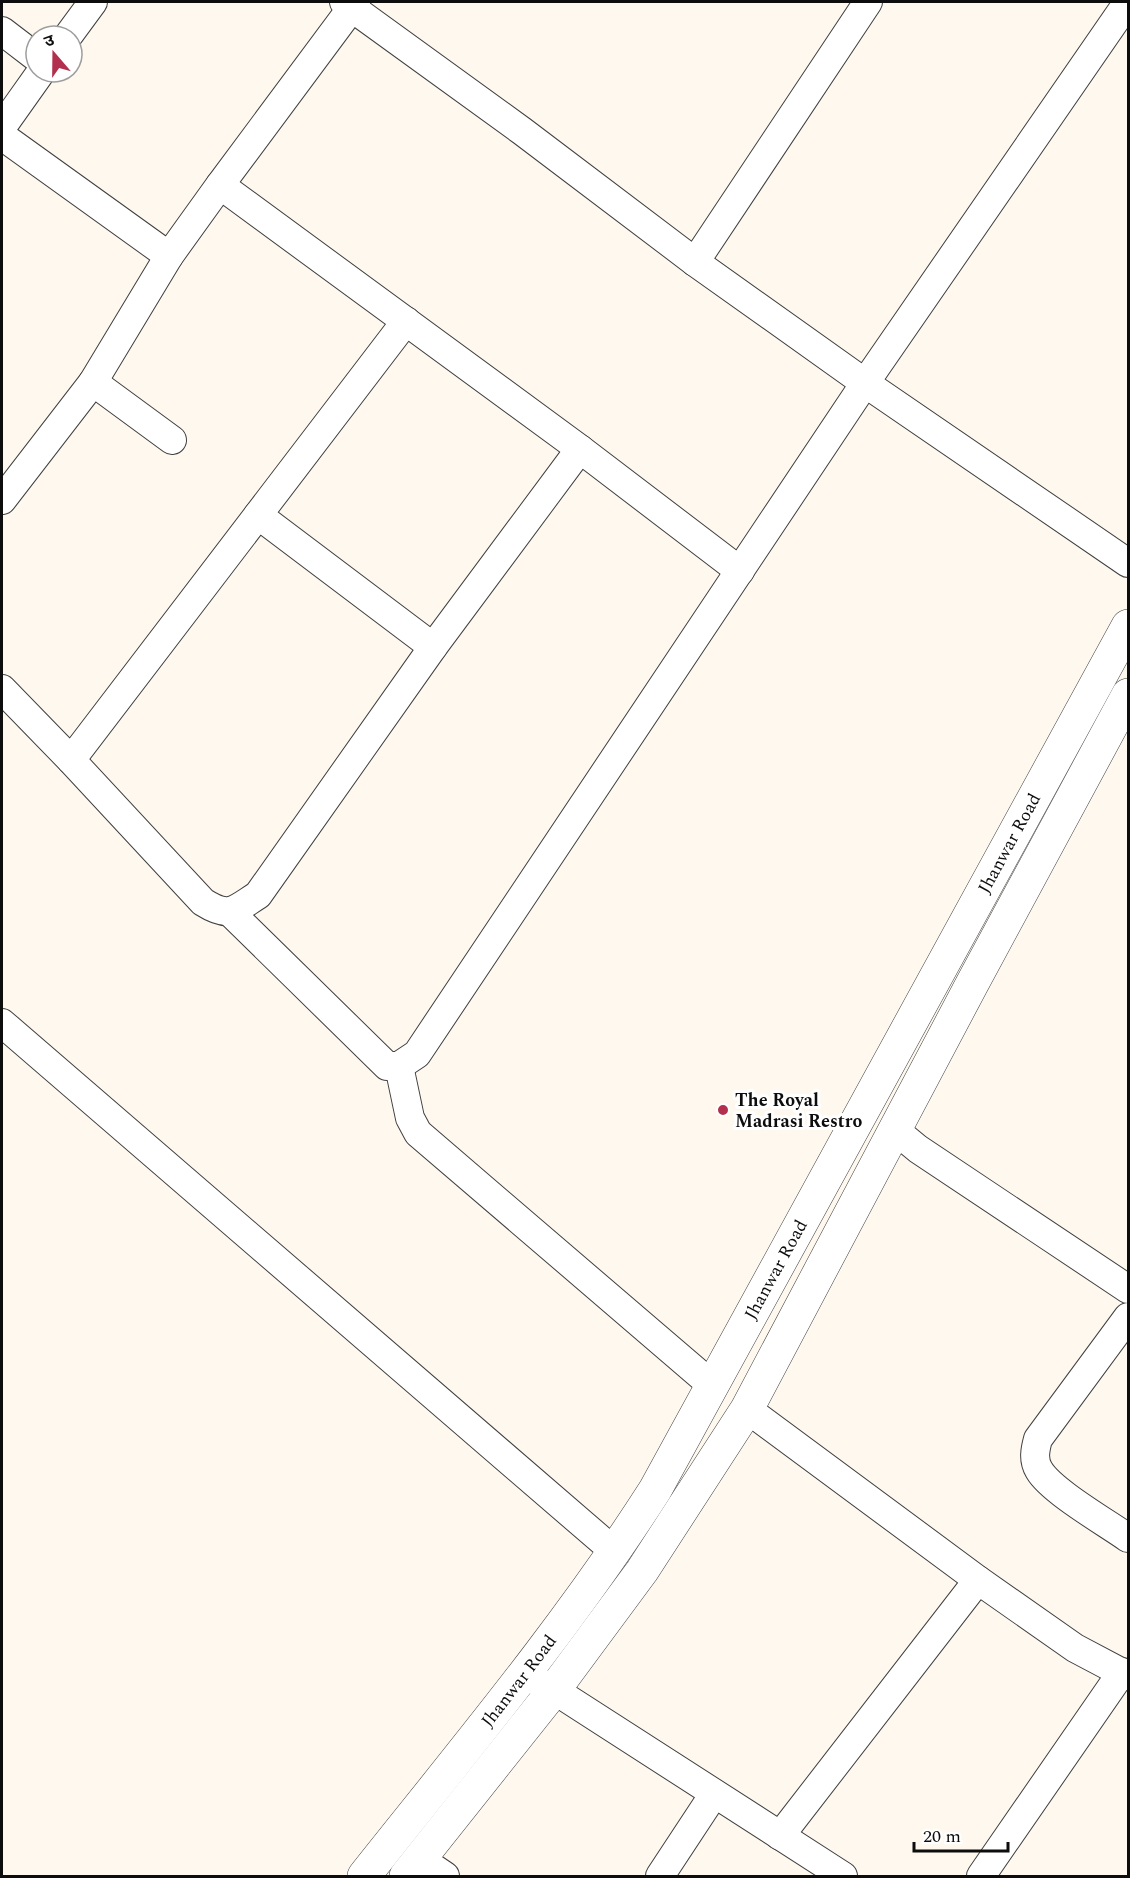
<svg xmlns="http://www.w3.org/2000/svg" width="1130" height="1878" viewBox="0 0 1130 1878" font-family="Spectral,'Noto Sans Devanagari',serif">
	<rect width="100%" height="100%" fill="#fef8ee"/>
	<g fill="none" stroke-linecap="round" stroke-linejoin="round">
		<defs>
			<g id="minor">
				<polyline points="344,2 522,131 695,262 865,383 1128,563"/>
				<polyline points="2,31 36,57"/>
				<polyline points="68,36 93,2"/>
				<polyline points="2,127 41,72"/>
				<polyline points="2,136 169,256 220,185 580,449 740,571"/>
				<polyline points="220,185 356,2"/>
				<polyline points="695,262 868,2"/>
				<polyline points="93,382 172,440"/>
				<polyline points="2,500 93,382 169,256"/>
				<polyline points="258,515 433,647"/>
				<polyline points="2,689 71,760 406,321"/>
				<path d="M 71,760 L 203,902 C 230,919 234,910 258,895 L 433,647 L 580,449"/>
				<polyline points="230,912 387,1066 399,1066 417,1054 865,383 1128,2"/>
				<polyline points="2,1023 615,1552"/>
				<polyline points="399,1066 410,1118 418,1133 713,1386"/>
				<polyline points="895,1130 918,1149 1128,1289"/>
				<path d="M 1128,1317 L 1038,1439 C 1035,1450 1033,1460 1039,1470 C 1051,1491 1107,1523 1128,1538"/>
				<polyline points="747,1409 978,1580 1075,1648 1128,1676"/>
				<polyline points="533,1679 554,1690 843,1876"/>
				<polyline points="780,1836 978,1580"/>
				<polyline points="420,1859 445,1876"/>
				<polyline points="660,1876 714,1794"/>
				<polyline points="981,1876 1122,1672"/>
			</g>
			<g id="tertiary">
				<path id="s1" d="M 364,1876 C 464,1750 568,1626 655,1490 L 1128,626"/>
				<polyline points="406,1876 554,1690 642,1571 747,1409 972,984 1128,695"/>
			</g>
		</defs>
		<use href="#minor" stroke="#404040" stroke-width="30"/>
		<use href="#tertiary" stroke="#404040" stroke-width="34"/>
		<use href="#minor" stroke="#fff" stroke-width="28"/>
		<use href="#tertiary" stroke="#fff" stroke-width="33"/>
	</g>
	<circle fill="#b2304d" stroke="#fff" stroke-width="2" cx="723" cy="1110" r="6"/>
	<g text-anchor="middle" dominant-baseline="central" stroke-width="6" stroke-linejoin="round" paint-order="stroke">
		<g font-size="18" fill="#0d0d0d" stroke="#fff">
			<text stroke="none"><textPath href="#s1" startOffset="1221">Jhanwar Road</textPath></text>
			<text stroke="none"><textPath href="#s1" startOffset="735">Jhanwar Road</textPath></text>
			<text stroke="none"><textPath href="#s1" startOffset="249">Jhanwar Road</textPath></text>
		</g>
		<g font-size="18" font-weight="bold" fill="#0d0d0d" stroke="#fff" text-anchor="start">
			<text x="735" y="1100">The Royal<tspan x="735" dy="21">Madrasi Restro</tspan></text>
		</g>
	</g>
	<rect width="1130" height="1878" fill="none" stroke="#0d0d0d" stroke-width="6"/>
	<g transform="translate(54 54) rotate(340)"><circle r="28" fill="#ffffff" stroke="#9e9e9e" stroke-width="1.5"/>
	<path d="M0-4.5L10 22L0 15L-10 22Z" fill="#b2304d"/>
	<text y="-9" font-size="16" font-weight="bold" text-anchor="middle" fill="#0d0d0d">उ</text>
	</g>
	<path d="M914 1842v9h94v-9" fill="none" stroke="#0d0d0d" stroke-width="3"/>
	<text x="923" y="1842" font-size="18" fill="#0d0d0d" stroke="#ffffff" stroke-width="4.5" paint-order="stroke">20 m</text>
</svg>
